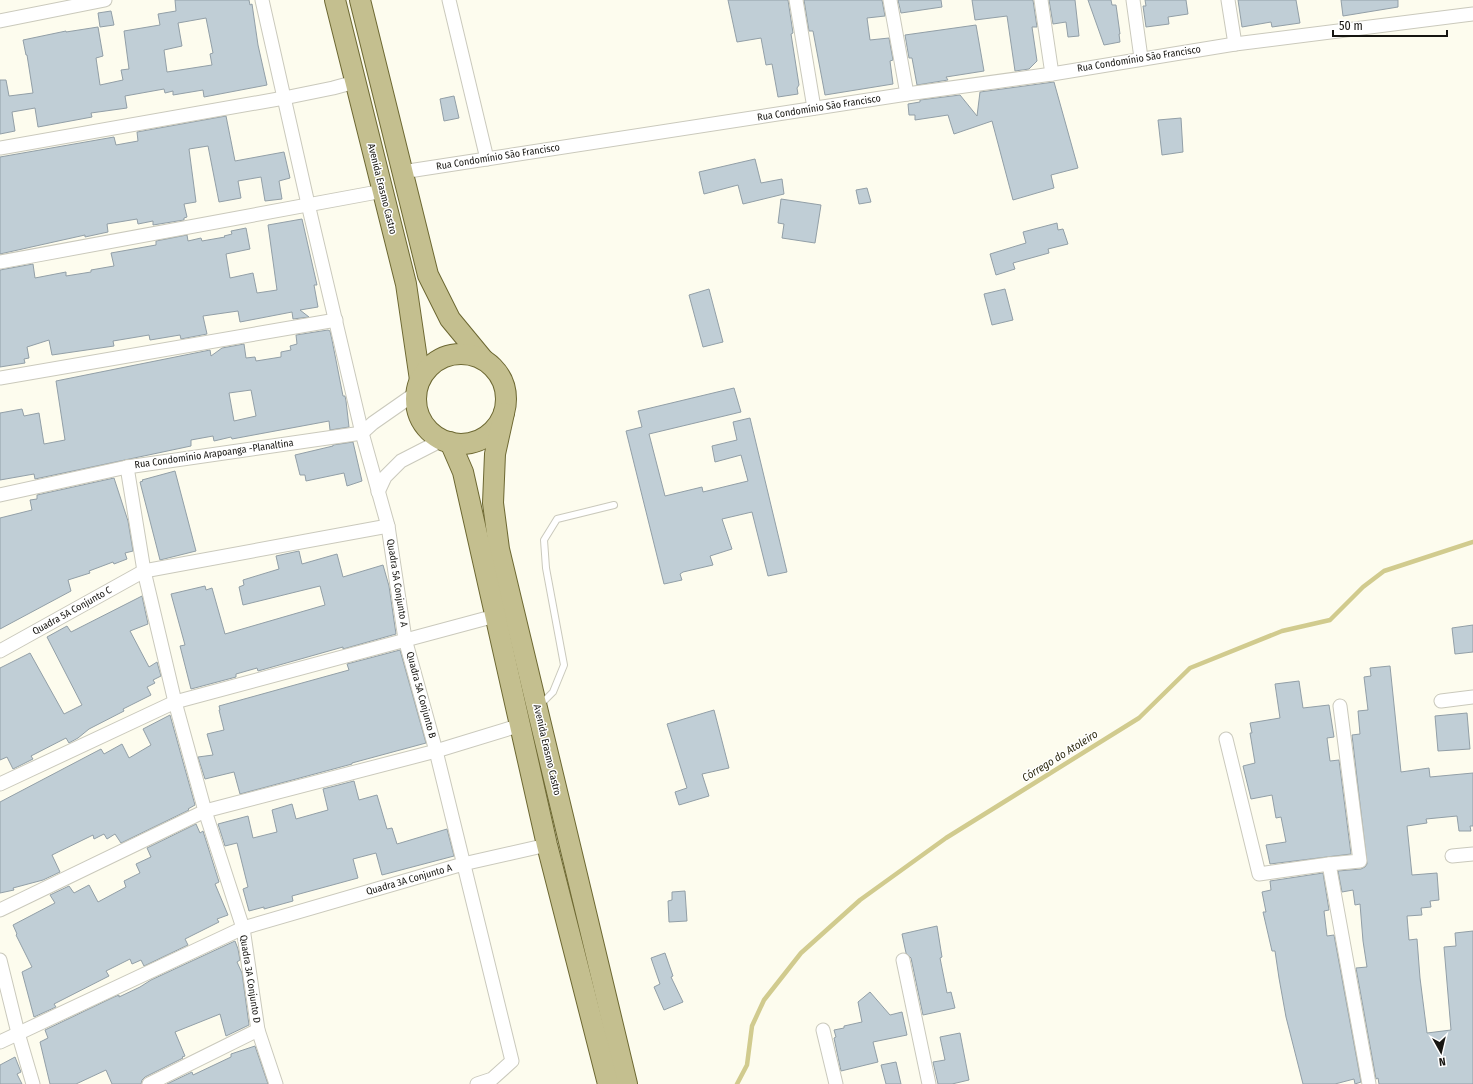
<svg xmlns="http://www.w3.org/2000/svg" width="1473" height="1084" viewBox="0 0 1473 1084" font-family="'Fira Sans Condensed',sans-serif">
	<rect width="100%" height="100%" fill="#fdfcee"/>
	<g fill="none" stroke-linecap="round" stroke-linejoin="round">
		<polyline stroke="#d1cb8e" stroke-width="4.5" points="737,1084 747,1065 752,1026 764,1000 801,953 860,900 946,838 1139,718 1190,668 1282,631 1330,620 1363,587 1384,571 1473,542"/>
	</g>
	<g fill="#c0ced6" stroke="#929fa7" fill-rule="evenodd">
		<path d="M 175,0 L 249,0 L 250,5 L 252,4 L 258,45 L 267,85 L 204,97 L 203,90 L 173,95 L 173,91 L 165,93 L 164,89 L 125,96 L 127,108 L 91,113 L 92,117 L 38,127 L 35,108 L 12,112 L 15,131 L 0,134 L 0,80 L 6,80 L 9,96 L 33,93 L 27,55 L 26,55 L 23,40 L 66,31 L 66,32 L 98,27 L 103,56 L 96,58 L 100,85 L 123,80 L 121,70 L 129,69 L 124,31 L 160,25 L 158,14 L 176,11 ZM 206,18 L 213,53 L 210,54 L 212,65 L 167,72 L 164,50 L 182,46 L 178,23 Z"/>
		<polygon points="728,0 788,0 793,33 791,34 799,85 797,88 798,94 778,97 772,64 766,65 761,38 737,42"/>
		<polygon points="804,0 882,0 885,16 867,18 870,40 889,38 893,60 890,61 893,84 825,95 813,31 809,31"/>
		<polygon points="898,0 941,0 942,7 901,13"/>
		<polygon points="972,0 1033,0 1037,27 1032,27 1037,61 1029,69 1015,71 1007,16 975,20"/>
		<polygon points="1049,0 1075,0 1079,36 1068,37 1066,22 1053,24"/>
		<polygon points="1088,0 1111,0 1112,5 1116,5 1120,34 1119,34 1120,42 1104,45"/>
		<polygon points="1145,0 1186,0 1188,14 1168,17 1169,24 1146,27 1143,6 1146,6"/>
		<polygon points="1238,0 1296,0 1300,23 1272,27 1271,22 1242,27"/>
		<polygon points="1341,0 1398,0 1398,7 1343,16"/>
		<polygon points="111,11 114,25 100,27 98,13"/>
		<polygon points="976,25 984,71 946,77 948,80 917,85 912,58 909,58 905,35"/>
		<polygon points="1054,82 1078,168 1051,175 1054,188 1013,200 992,121 954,134 948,115 915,120 915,115 909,115 908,104 920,102 920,100 960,95 977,116 980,92"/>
		<polygon points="454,96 459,118 444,121 440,99"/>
		<polygon points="226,116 235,161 284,152 290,178 279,181 282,199 265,201 261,177 238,181 241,198 219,202 208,146 189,149 196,202 184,204 187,217 184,218 184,220 153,225 153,221 138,224 137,219 107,224 108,232 85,237 85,235 0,254 0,157 114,137 116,145 138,141 137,132"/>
		<polygon points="1181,118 1183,152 1162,155 1158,120"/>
		<polygon points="755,159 761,183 782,179 784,194 743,204 738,185 704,194 699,172"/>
		<polygon points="867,188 871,202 859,204 856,190"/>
		<polygon points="781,199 821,205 815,243 782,238 784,224 778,223"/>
		<polygon points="302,219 317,285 314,285 318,307 300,310 309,317 293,319 292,312 240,322 238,311 203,316 207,334 181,339 180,335 150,340 149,335 113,341 114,346 52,355 49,340 27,347 29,358 24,359 25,363 0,367 0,270 33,264 35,278 66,272 66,276 91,272 91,270 114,266 111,253 156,245 156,241 187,235 188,241 201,238 202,241 225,237 224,236 232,234 231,231 246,228 250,249 226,254 230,278 253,273 257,293 277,290 268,225"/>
		<polygon points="1057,223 1058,230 1063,229 1068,244 1048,249 1049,253 1013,263 1015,269 996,275 990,254 1026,243 1023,232"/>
		<polygon points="709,289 723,342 703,347 689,295"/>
		<polygon points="1005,289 1013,320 992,325 984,294"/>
		<path d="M 328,330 L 330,331 L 332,340 L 343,396 L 345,396 L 346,401 L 349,427 L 330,430 L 329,421 L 232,439 L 231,437 L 214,441 L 213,436 L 191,440 L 191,446 L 35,479 L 34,474 L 0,480 L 0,413 L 22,409 L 24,416 L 39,413 L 44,444 L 65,440 L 56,381 L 210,350 L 211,356 L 222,348 L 244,344 L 246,358 L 255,357 L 256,361 L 281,357 L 281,352 L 291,350 L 290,346 L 297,344 L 296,335 ZM 251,390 L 256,416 L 234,421 L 229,393 Z"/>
		<polygon points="734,388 741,412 649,434 665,496 702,487 703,492 748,481 741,455 715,462 712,446 737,440 733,422 750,418 787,572 768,576 752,512 722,519 732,549 710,556 713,565 683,572 680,574 682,580 664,584 626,431 642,427 638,411"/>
		<polygon points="353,442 362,481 347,486 344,473 306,481 305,475 300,475 295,455 333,446 333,445"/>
		<polygon points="175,471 196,551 160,560 140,482 143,481 142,480"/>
		<polygon points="114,478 128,521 133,551 125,553 127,559 114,564 113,562 89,571 90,573 68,580 71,591 0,629 0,518 32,510 30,500 37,499 37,495"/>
		<polygon points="299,551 302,564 337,554 343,577 383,565 389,586 396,634 343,649 343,647 258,671 257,668 236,674 236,677 191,689 180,646 185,645 171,594 205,586 206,590 212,588 225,634 325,605 320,586 243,605 239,587 244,585 243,580 279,569 276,556"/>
		<polygon points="142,596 148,624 130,631 149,667 157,662 161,676 153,680 155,683 147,687 151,695 123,709 124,711 89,729 78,738 69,743 66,738 31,756 33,759 13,769 7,757 0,760 0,668 30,653 64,714 82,705 47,637 67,626 71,632"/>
		<polygon points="1473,625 1473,652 1455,654 1452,628"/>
		<polygon points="400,650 426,743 352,763 352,764 240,794 234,772 205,779 198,757 213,755 207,734 224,730 219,710 220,710 219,706 349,670 347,664"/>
		<polygon points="1390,666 1401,772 1429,768 1430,777 1473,773 1473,826 1470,826 1471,831 1459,831 1457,816 1426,819 1427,823 1407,826 1412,875 1437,873 1439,900 1430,901 1431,907 1421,908 1422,915 1407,916 1409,940 1417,939 1420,978 1427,1033 1451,1030 1444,947 1456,946 1455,933 1473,931 1473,1084 1379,1084 1378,1078 1376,1079 1356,968 1367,967 1363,941 1360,904 1355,905 1353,890 1342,892 1338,871 1361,869 1365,867 1367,864 1352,735 1360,734 1358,711 1368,710 1364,677 1371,676 1370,668"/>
		<polygon points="1299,681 1303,708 1329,705 1334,737 1327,738 1330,761 1339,760 1351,854 1270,864 1266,845 1286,842 1281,817 1276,818 1272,795 1251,799 1243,766 1255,763 1250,733 1252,733 1250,723 1280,718 1275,684"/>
		<polygon points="714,710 729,768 702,774 709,796 679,805 675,792 687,788 667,724"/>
		<polygon points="1467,713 1470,749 1438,751 1435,716"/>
		<polygon points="170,715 195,805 188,809 189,810 121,843 115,834 107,839 104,834 94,839 93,835 52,855 60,872 43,880 13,888 14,890 0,893 0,802 101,749 104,754 122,744 129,758 151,745 143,729"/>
		<polygon points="354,781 359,800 377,795 387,829 392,828 397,844 447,829 454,856 382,875 376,853 353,859 358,878 292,896 293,901 264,909 264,907 249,911 243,889 248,887 237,843 225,846 218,824 248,816 253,838 277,832 272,810 292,804 296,819 328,810 323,789"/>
		<polygon points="196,824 200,833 203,831 219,882 215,884 228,915 217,919 219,922 185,939 188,945 144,966 141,960 132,964 130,959 106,971 109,976 54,1004 56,1007 34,1017 22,972 32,967 16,935 17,934 13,925 55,903 50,895 69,886 74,893 89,885 98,902 126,887 124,881 140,873 136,864 151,857 147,848"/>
		<polygon points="1323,873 1329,910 1324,911 1327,936 1334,935 1361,1082 1355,1084 1354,1079 1335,1084 1303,1084 1286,1017 1279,978 1275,951 1272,951 1263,912 1266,912 1262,892 1271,890 1270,881"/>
		<polygon points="685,891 687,921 669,922 668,901 672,900 672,892"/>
		<polygon points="937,926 942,957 940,958 947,993 951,992 955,1008 923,1015 911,958 906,953 902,934"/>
		<polygon points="235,941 238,949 240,960 237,962 242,973 249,1025 226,1036 220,1014 175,1032 185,1056 182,1057 183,1058 145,1077 142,1080 141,1084 112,1084 106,1070 76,1084 50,1084 40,1042 48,1038 45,1030 114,997 119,995 119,997 140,987 151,980"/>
		<polygon points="665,953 673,976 671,977 683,1002 664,1010 654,987 660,984 651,958"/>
		<polygon points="870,992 890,1015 902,1012 907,1035 873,1042 878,1062 841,1071 834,1038 836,1037 834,1030 844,1028 844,1026 862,1022 858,1002"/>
		<polygon points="960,1033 969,1080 952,1084 938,1084 933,1062 945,1060 940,1037"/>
		<polygon points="255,1046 268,1084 167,1084 192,1072 193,1075 231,1057 231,1054"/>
		<polygon points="15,1057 21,1072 17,1074 22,1084 0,1084 0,1065"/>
		<polygon points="896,1062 901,1084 886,1084 881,1065"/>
	</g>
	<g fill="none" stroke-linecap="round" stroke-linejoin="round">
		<defs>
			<polyline id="service" points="540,705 553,692 564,665 546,568 544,540 557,519 614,505"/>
			<g id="minor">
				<polyline points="262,0 308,204 362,433 388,526 405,639 436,751 512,1061 492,1079 477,1084"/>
				<polyline points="449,0 487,159"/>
				<polyline points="796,0 814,108"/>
				<polyline points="890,0 907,94"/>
				<polyline points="1041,0 1052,74"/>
				<polyline points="1133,0 1141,58"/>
				<polyline points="1228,0 1235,44"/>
				<polyline points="0,21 105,0"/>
				<polyline points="0,148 284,98 333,88 355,82"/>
				<polyline points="402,172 907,94 1052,74 1235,44 1473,14"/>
				<polyline points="0,262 383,191"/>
				<polyline points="0,378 336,320"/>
				<polyline points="127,467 144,571 175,702 205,811 243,928 258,1030 276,1084"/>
				<polyline points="378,492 385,477 401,461 442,440"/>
				<polyline points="0,495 127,467 362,433 373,423 416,393"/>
				<polyline points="0,651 144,571 388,526"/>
				<polyline points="1441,701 1473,697"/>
				<polyline points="1226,739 1259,874 1329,864 1369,1084"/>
				<polyline points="0,784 175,702 495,616"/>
				<polyline points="1452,856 1473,854"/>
				<polyline points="1329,864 1360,861 1340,706"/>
				<polyline points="0,910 205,811 436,751 521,725"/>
				<polyline points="0,960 18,1033 33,1084"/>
				<polyline points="903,960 929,1084"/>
				<polyline points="823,1030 836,1084"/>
				<polyline points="0,1042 243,928 463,864 547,845"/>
				<polyline points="149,1084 258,1030"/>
			</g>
			<g id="primary">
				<polyline points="335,0 406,284 420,380"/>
				<polyline points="360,0 428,275 450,319 483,359"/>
				<circle cx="461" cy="399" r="45"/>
				<polyline points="504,413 495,454 493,503 499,549 627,1084"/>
				<polyline points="450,442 463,472 547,845 608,1084"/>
			</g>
		</defs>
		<use href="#service" stroke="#cac9bc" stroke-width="8"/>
		<use href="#minor" stroke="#cac9bc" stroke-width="15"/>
		<use href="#primary" stroke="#6d6832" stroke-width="22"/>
		<use href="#service" stroke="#fff" stroke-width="6"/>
		<use href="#minor" stroke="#fff" stroke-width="13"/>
		<use href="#primary" stroke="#c4bf8f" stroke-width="20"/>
	</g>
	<g text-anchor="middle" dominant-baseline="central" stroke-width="3" stroke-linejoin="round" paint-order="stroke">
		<g font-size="10" fill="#161511" stroke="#fff">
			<text transform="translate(1139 59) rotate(-9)">Rua Condomínio São Francisco</text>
			<text transform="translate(819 108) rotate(-9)">Rua Condomínio São Francisco</text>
			<text transform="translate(498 157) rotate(-9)">Rua Condomínio São Francisco</text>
			<text transform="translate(382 189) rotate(76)">Avenida Erasmo Castro</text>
			<text transform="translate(214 454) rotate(-8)">Rua Condomínio Arapoanga -Planaltina</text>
			<text transform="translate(397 583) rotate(81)">Quadra 5A Conjunto A</text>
			<text transform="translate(72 611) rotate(-29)">Quadra 5A Conjunto C</text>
			<text transform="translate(421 695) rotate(75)">Quadra 5A Conjunto B</text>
			<text transform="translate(547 750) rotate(77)">Avenida Erasmo Castro</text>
			<text transform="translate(409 880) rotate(-16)">Quadra 3A Conjunto A</text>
			<text transform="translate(250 979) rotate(81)">Quadra 3A Conjunto D</text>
		</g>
		<g font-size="11" font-style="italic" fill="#2f2c11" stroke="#fff">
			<text transform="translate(1060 756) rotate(-32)">Córrego do Atoleiro</text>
		</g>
	</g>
	<g transform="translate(1441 1052) rotate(172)" stroke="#ffffff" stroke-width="3" paint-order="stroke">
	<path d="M0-3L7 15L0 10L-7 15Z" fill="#161511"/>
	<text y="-6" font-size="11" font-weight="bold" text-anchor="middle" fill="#161511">N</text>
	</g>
	<path d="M1333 30v6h114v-6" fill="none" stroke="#161511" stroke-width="2"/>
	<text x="1339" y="30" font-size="12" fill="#161511" stroke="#ffffff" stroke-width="3" paint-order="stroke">50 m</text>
</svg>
